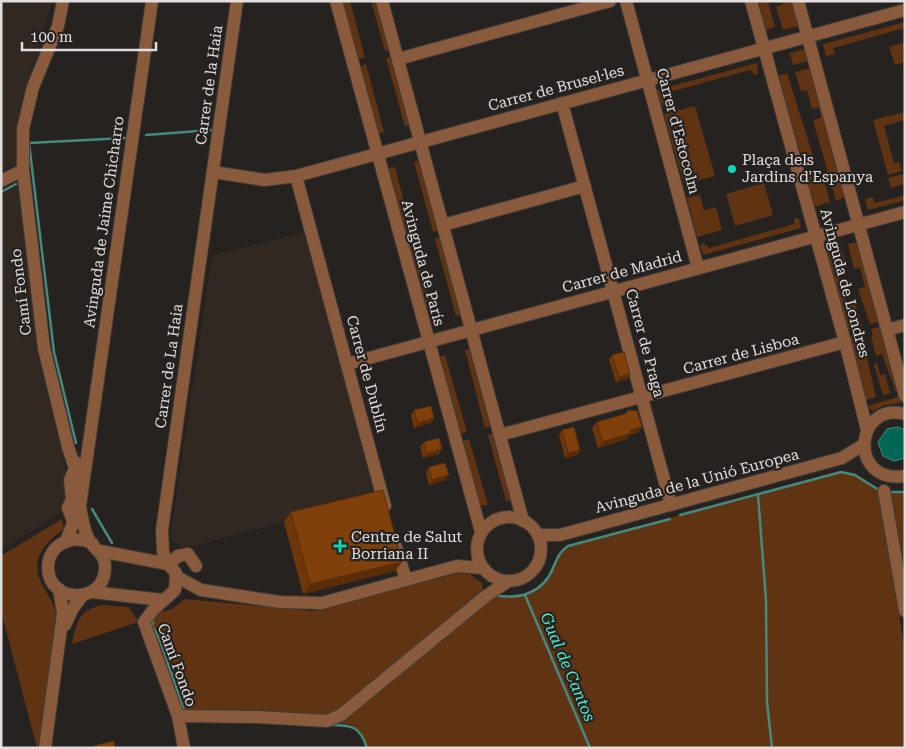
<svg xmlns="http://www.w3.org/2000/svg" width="906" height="749" viewBox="0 0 906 749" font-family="'Roboto Serif',serif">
	<rect width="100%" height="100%" fill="#262220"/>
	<g fill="#312822">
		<polygon points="1,1 52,1 38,53 31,69 19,121 16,165 1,172"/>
		<polygon points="15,187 20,189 39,356 66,470 64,511 1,550 1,194"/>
		<polygon points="304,232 377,500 284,522 183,549 170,538 212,255"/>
	</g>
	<g fill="#603313">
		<polygon points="342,1 350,1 365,58 357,59"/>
		<polygon points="371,1 377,1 390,50 385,51"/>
		<polygon points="758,1 768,2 775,27 766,30"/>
		<polygon points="783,1 792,1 799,26 783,30 776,7 783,4"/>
		<polygon points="905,22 905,28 833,48 835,54 826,56 823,44"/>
		<polygon points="905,42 905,62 895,65 889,47"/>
		<polygon points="805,49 809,61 793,65 790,53"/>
		<polygon points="393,56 411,125 405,127 386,58"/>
		<polygon points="757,63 758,74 755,75 750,70 666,93 667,105 665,106 661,105 657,90"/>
		<polygon points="366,64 384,132 378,134 361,66"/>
		<polygon points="811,68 846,197 836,201 813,120 821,118 819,108 812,109 807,90 801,91 795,72"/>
		<polygon points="787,73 813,156 802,159 778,76"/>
		<polygon points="695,106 715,176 684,184 664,114"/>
		<polygon points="905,112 905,120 884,126 894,163 899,162 902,171 888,175 873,120"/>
		<polygon points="420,160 439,230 433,232 414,162"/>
		<polygon points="395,167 413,238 407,239 388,168"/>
		<polygon points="821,169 830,202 814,207 806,173"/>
		<polygon points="902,174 905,175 905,184 891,188 888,178"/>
		<polygon points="764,183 773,215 735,226 726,194"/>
		<polygon points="700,195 704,210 716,207 722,230 697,237 687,198"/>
		<polygon points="905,195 905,200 868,210 865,199 873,197 875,203"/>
		<polygon points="797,218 799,219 801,228 703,255 700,245 703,243 709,248 794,224 794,219"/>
		<polygon points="441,237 461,315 456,316 435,239"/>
		<polygon points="857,242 878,322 870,324 858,289 865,287 860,268 854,269 848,244"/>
		<polygon points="840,244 847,267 838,270 846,301 854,299 862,326 847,330 827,248"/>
		<polygon points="415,245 437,325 431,327 409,247"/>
		<polygon points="880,327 898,392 896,392 882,354 876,356 871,336 873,335 871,329"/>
		<polygon points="857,334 859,341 863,340 876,397 866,400 849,336"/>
		<polygon points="471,349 493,426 485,428 465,350"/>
		<polygon points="445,355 467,432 460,434 439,357"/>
		<polygon points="877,363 880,375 885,374 890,393 883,395 874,364"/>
		<polygon points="898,397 901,399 900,403 885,405 873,411 867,406"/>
		<polygon points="494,433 511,500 506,501 488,435"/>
		<polygon points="469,439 488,505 480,506 462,441"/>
		<path d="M 840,472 L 855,474 L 880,491 L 905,653 L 905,748 L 368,748 C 362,732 356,723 338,723 L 495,595 C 518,599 540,593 551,571 C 556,560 558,552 569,545 Z"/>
		<polygon points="889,491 905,491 905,588"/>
		<path d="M 62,519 L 64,529 C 48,540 30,558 40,580 C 46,594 55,602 57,618 L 40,748 L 37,748 L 1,611 L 1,556 Z"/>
		<polygon points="466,571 483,584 482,592 330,717 183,712 159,643 149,625 158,613 172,609 185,599 313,611"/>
		<path d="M 103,605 L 129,607 L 138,622 L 72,644 C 77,622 78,610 103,605 Z"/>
	</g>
	<polygon fill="#065" stroke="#448a7e" points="898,427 905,430 905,458 894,461 883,456 878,442 887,429"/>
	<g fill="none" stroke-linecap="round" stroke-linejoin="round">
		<g stroke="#448a7e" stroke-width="2.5">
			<polyline points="146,135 212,130"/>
			<polyline points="1,192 16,184"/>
			<polyline points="76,443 54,352 29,143 125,138"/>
			<polyline points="890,492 905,492"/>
			<polyline points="758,495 766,600 767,702 772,748"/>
			<polyline points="92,509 112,543"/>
			<polyline points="680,515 841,472 855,475 879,490"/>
			<path d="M 495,595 C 519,600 543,593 553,568 C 557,559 559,552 568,546 L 670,519"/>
			<polyline points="525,595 590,748"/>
			<polyline points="153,621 152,625 161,643 184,711"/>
			<path d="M 330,725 C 352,725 360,726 367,748"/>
		</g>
		<defs>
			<g id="minor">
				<polyline points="63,1 58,26 33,87 23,129 23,170 44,348 68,447 80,483"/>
				<polyline points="336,1 481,532"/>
				<polyline points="382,1 523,521"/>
				<polyline points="626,1 698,268"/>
				<polyline points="751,1 845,342 867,430"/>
				<polyline points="798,1 905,396"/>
				<polyline points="398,59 610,1"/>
				<polyline points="562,103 671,505"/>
				<polyline points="213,172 265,180 296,176 905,10"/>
				<polyline points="296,176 385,506"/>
				<polyline points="1,181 23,170"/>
				<polyline points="443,225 585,186"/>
				<polyline points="887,330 905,325"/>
				<polyline points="347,364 905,212"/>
				<path d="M 905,414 C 854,401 848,485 905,476"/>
				<polyline points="500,435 845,342"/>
				<polyline points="884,491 905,611"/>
				<path d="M 80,506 C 82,518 84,533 91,543 C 98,552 106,556 105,569 C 104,604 49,604 48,568 C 48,544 72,534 92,543"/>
				<circle cx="509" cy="549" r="32"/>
				<polyline points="74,524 68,508 72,499 70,480 77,463"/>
				<polyline points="538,535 560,535 842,458 863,445"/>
				<polyline points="66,541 80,506 152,1"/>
				<polyline points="396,547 406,580"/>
				<polyline points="100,551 168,564 176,573 175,590 153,610 144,622 178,716 184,748"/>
				<polyline points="168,564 163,552 162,530 237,1"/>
				<polyline points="169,565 178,556 188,554 196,566"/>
				<polyline points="177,577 201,590 280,602 322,603 457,566 482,568"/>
				<polyline points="92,592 163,600"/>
				<polyline points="65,625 73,608 83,595"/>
				<polyline points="178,716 257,717 327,721 341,715 486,596 507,582"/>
				<polyline points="45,748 63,613 59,589"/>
			</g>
		</defs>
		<use href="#minor" stroke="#403c3a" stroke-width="14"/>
		<use href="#minor" stroke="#895a3c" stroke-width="12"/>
	</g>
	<g fill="#6e3709">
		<polygon points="612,355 630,374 627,379 616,382 609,360"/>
		<polygon points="414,410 431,423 414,428 411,415"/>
		<polygon points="597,422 642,427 637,433 629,435 627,439 598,448 592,428"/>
		<polygon points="562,430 580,450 577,455 565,458 559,435"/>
		<polygon points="424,442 439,454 423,458 420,447"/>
		<polygon points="429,467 449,475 445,480 429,485 426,472"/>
		<polygon points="291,512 395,571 303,594 284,522"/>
	</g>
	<g fill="#5a2d08">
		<polygon points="630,374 627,379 616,382 619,377"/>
		<polygon points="434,418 431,423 414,428 418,423"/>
		<polygon points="642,427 637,433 629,435 627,439 598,448 602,442 630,430"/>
		<polygon points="442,449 439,454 423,458 427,454"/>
		<polygon points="580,450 577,455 565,458 568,453"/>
		<polygon points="449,475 445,480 429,485 432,480"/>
		<polygon points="402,562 395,571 303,594 310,584"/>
	</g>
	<g fill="#80400b" stroke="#5a2d08">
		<polygon points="624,352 630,374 619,377 612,355"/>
		<polygon points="431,406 434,418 418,423 414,410"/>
		<polygon points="628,410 637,411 642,427 630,430 631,433 602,442 597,422 625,414"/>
		<polygon points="574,427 580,450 568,453 562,430"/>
		<polygon points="439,438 442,449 427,454 424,442"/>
		<polygon points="445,463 449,475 432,480 429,467"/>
		<polygon points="383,490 402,562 310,584 291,512"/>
		<polygon points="114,741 115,748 85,748"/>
	</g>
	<g fill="#10d5b4" stroke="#262220" stroke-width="2">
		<circle cx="732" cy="169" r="5"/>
		<path d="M337.5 538.5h5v5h5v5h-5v5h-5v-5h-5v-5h5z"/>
	</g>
	<g text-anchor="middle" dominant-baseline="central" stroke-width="4.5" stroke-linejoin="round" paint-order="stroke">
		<g font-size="15" fill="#e1dedd" stroke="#262220">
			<text transform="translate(209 85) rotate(-82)">Carrer de la Haia</text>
			<text transform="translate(556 88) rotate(-15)">Carrer de Brusel·les</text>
			<text transform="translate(678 131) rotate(75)">Carrer d'Estocolm</text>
			<text transform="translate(104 222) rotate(-82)">Avinguda de Jaime Chicharro</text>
			<text transform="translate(423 263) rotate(75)">Avinguda de París</text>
			<text transform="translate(622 272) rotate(-15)">Carrer de Madrid</text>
			<text transform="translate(845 283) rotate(75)">Avinguda de Londres</text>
			<text transform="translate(21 292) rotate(-97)">Camí Fondo</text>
			<text transform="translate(645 343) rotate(75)">Carrer de Praga</text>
			<text transform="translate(741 354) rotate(-15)">Carrer de Lisboa</text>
			<text transform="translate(169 366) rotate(-82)">Carrer de La Haia</text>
			<text transform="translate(367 374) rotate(75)">Carrer de Dublín</text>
			<text transform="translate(697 481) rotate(-15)">Avinguda de la Unió Europea</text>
			<text transform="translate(177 665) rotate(70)">Camí Fondo</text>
		</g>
		<g font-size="15" fill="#e1dedd" stroke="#262220" text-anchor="start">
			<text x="742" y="160">Plaça dels<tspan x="742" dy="17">Jardins d'Espanya</tspan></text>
			<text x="351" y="537">Centre de Salut<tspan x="351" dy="17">Borriana II</tspan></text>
		</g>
		<g font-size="16" font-style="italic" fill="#51ebcb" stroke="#262220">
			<text transform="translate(568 667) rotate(67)">Gual de Cantos</text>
		</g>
	</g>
	<rect width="906" height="749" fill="none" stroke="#e1dedd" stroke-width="5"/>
	<path d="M22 42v8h134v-8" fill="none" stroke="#e1dedd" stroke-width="2.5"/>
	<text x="30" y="42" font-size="15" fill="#e1dedd" stroke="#262220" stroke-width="4" paint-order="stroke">100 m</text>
</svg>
